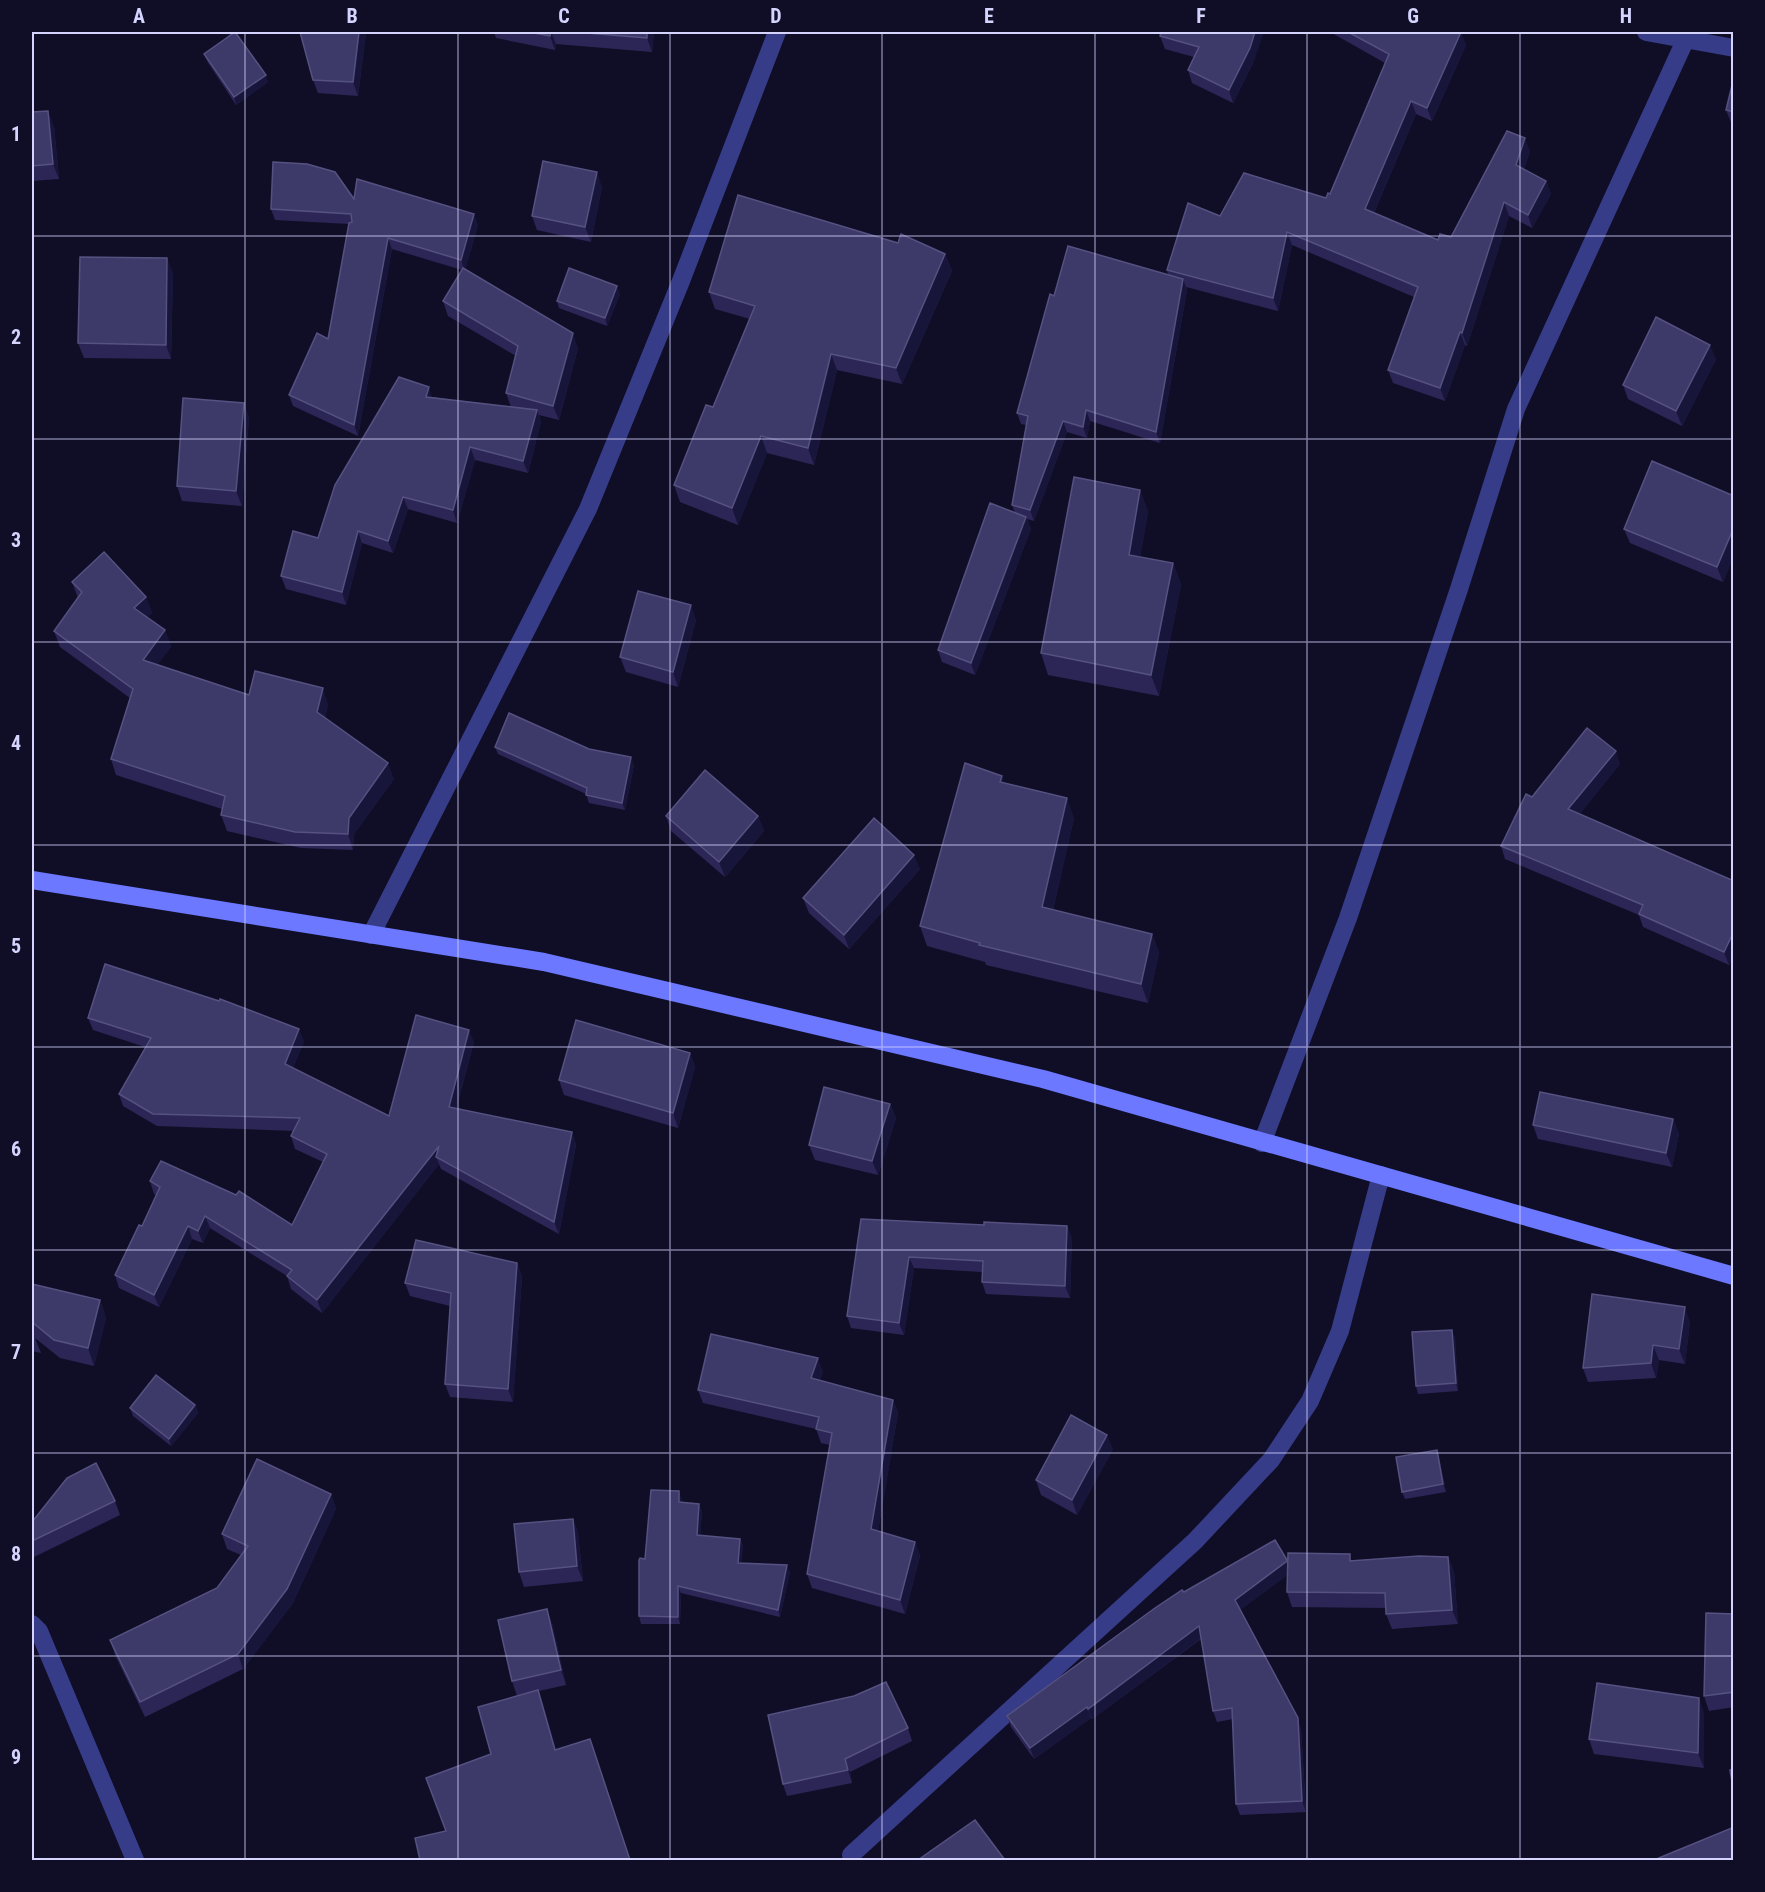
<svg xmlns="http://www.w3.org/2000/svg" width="1765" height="1892" viewBox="0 0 1765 1892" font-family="'Roboto Condensed',sans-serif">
	<rect width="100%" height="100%" fill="#100e27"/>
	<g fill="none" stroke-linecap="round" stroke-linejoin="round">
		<g stroke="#373c89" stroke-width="18">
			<polyline points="1646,32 1734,48"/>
			<polyline points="371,935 588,509 681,281 777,32"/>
			<polyline points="1262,1143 1348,918 1459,589 1516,409 1689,32"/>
			<polyline points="32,1624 39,1631 135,1860"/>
			<polyline points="851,1855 1195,1541 1271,1460 1310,1401 1340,1331 1381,1175"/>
		</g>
		<polyline stroke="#6b78ff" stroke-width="18" points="32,880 544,962 1043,1079 1734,1276"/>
	</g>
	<g fill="#2b2656">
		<polygon points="300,32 366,32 358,96 318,93 313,80"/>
		<polygon points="494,32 654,32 652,52 556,44 555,50 496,38"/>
		<polygon points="1331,32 1460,32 1466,45 1432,121 1416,114 1374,213 1438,240 1451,237 1530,151 1524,169 1546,181 1551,194 1532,228 1509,216 1467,346 1465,345 1445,401 1393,383 1388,370 1414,297 1292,245 1278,311 1186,287 1187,290 1160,443 1090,421 1087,438 1067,432 1034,521 1027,519 1031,529 975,675 942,662 938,650 1015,513 1012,505 1026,425 1021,424 1017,413 1054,296 1168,275 1167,270 1220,216 1326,198 1330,194 1385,63 1332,33"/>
		<polygon points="1160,36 1254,61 1233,103 1192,83 1188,70 1194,57 1165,49"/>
		<polygon points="204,54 268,82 236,105 207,61"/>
		<polygon points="1734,77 1734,125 1732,125 1726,110"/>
		<polygon points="32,112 54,126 59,179 32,181"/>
		<polygon points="602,187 591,242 537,230 532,216"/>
		<polygon points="354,199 478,225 465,270 578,348 559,420 539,415 541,422 528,473 475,460 457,523 408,509 393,553 362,543 346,605 286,589 281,576 318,538 432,397 511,407 506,393 516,356 448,316 443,301 462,270 392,249 358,436 293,406 289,395 328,339 349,224 275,220 271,209"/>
		<polygon points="898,243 945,254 952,271 902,384 837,370 814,465 767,453 738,525 680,502 674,485 713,407 750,319 715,309 709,292"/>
		<polygon points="173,273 171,359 84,358 78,343"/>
		<polygon points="620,294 607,326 559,308 557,301"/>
		<polygon points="1716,359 1682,426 1628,399 1623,385"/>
		<polygon points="249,417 242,506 182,501 177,486"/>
		<polygon points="1140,490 1148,512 1140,557 1173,563 1181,585 1159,696 1048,675 1041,653"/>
		<polygon points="1734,496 1734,555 1723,582 1630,543 1624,529"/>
		<polygon points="72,582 146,597 152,613 147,617 165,630 171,647 157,664 249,695 328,704 325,718 394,779 354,834 353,850 301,848 227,831 221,815 222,809 116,775 111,759 130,698 60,647 54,631 78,598"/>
		<polygon points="696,620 678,687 626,672 620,657"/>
		<polygon points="495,747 634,765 625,810 589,803 586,794 498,754"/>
		<polygon points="1620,764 1579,814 1734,881 1734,955 1729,965 1643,927 1639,915 1505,859 1501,846 1532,797"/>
		<polygon points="1004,783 1074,818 1053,910 1152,934 1159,953 1148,1003 986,965 985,962 927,946 920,926"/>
		<polygon points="666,816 758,816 764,831 725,877 671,831"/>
		<polygon points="920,869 849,949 809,913 803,898"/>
		<polygon points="88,1018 304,1041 293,1068 389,1116 474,1042 456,1109 572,1132 576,1145 559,1234 441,1169 439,1164 322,1313 291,1289 287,1276 210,1228 203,1243 192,1239 159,1307 119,1288 115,1275 142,1226 156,1195 154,1194 150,1181 292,1225 323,1162 295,1149 291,1136 294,1131 157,1126 123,1106 119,1094 145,1047 93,1030"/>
		<polygon points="690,1053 695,1067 678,1128 564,1095 559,1080"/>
		<polygon points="890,1104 896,1118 878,1175 815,1160 809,1145"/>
		<polygon points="1673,1119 1679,1134 1672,1167 1538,1139 1533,1125"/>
		<polygon points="861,1219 984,1225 1067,1226 1072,1238 1070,1298 986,1294 982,1282 982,1272 914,1268 904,1335 851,1328 847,1316"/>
		<polygon points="517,1263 522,1277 513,1402 450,1397 445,1384 450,1306 410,1296 405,1283"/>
		<polygon points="32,1284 100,1300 106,1318 94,1366 60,1358 35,1338 41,1353 32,1351"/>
		<polygon points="1690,1322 1685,1364 1659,1360 1656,1378 1588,1382 1583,1368"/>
		<polygon points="1455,1337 1458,1391 1418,1394 1416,1386"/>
		<polygon points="823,1372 820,1380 893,1400 898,1413 878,1531 915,1542 920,1556 905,1614 812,1588 807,1574 830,1445 821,1443 816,1429 703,1403 698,1390"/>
		<polygon points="195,1405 198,1413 171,1446 133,1416 130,1408"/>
		<polygon points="1113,1449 1077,1515 1041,1495 1036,1480"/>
		<polygon points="1437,1450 1439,1457 1446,1492 1405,1499 1402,1492"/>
		<polygon points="331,1494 336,1509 293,1603 243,1669 145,1717 115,1655 110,1640 217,1588 241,1555 227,1549 222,1534"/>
		<polygon points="682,1499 681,1503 699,1504 702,1512 700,1535 740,1539 743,1546 741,1563 790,1572 780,1617 681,1593 680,1624 641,1624 639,1616 645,1559"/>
		<polygon points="115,1501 120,1515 32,1558 32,1522"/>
		<polygon points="573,1519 578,1533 583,1581 524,1587 519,1572"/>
		<polygon points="1448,1557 1454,1572 1458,1624 1392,1629 1386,1614 1386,1608 1292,1607 1287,1592 1287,1575 1240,1610 1301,1729 1306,1812 1240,1815 1236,1804 1233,1719 1217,1722 1213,1711 1201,1639 1092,1719 1091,1718 1034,1759 1011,1727 1007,1716 1184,1592 1287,1560 1352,1560"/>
		<polygon points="1734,1614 1734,1707 1709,1711 1704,1696"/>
		<polygon points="552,1623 566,1685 539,1691 556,1750 446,1831 491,1754 517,1696 512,1681"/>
		<polygon points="1704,1713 1704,1768 1594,1754 1589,1739"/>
		<polygon points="908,1728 912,1741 850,1772 852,1783 787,1796 783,1784"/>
	</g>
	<g fill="#18153b">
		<polygon points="359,32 366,32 358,96 353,82"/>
		<polygon points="551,32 556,44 555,50 550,36"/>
		<polygon points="647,32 654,32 652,52 647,38"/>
		<polygon points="1255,32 1264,32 1254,61 1233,103 1229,90"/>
		<polygon points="1461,32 1466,45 1432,121 1427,108"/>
		<polygon points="266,75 268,82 236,105 234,97"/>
		<polygon points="1411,101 1416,114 1370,222 1365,209"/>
		<polygon points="48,111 54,126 59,179 53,164"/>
		<polygon points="1525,138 1530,151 1521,178 1516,165"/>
		<polygon points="597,172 602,187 591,242 585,227"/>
		<polygon points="1546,181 1551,194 1532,228 1528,215"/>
		<polygon points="1504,202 1509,216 1467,346 1462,333"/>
		<polygon points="474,214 478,225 465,271 461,260"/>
		<polygon points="1287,232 1292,245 1278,311 1273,298"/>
		<polygon points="388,238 392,249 358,436 354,425"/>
		<polygon points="945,254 952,271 902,384 896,368"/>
		<polygon points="167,258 173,273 171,359 166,345"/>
		<polygon points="1183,279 1187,290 1160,443 1156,432"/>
		<polygon points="617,286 620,294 607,326 605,318"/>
		<polygon points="1460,332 1465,345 1445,401 1440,388"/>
		<polygon points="573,333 578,348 559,420 553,406"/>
		<polygon points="1710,345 1716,359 1682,426 1676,411"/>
		<polygon points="831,354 837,370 814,465 808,448"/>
		<polygon points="429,387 433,400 426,397"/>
		<polygon points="244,403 249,417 242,506 236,491"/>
		<polygon points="537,410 541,422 528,473 523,461"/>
		<polygon points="1086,410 1090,421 1087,438 1083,427"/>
		<polygon points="1063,421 1067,432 1034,521 1030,510"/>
		<polygon points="761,436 767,453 738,525 732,508"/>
		<polygon points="470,447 475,460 457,523 453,510"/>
		<polygon points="1140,490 1148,512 1137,576 1129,555"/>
		<polygon points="403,497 408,509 393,553 388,541"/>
		<polygon points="1026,517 1031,529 975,675 971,663"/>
		<polygon points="1734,527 1734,555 1723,582 1717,567"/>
		<polygon points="358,531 362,543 346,605 342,592"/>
		<polygon points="1173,563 1181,585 1159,696 1151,675"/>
		<polygon points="146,597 152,613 140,624 134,608"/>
		<polygon points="691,605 696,620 678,687 673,672"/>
		<polygon points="165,630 171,647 149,676 143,660"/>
		<polygon points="323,688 328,704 323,728 317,712"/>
		<polygon points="1616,751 1620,764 1573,823 1568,809"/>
		<polygon points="631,757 634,765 625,810 622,803"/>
		<polygon points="388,763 394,779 354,834 353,850 348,834 349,818"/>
		<polygon points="1002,776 1009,795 1000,782"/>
		<polygon points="1067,798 1074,818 1049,927 1042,907"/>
		<polygon points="758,816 764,831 725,877 719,862"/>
		<polygon points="914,855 920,869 849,949 844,935"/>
		<polygon points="1734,931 1734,955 1729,965 1724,952"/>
		<polygon points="1152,934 1159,953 1148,1003 1141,984"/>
		<polygon points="299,1029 304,1041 290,1076 285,1064"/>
		<polygon points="469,1030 474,1042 453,1119 449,1107"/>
		<polygon points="690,1053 695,1067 678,1128 673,1113"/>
		<polygon points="890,1104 896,1118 878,1175 872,1161"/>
		<polygon points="1673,1119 1679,1134 1672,1167 1666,1153"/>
		<polygon points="572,1132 576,1145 559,1234 554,1222"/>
		<polygon points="439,1146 436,1157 439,1164 322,1313 317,1300"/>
		<polygon points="205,1216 210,1228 203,1243 198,1231"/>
		<polygon points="188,1226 192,1239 159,1307 154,1295"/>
		<polygon points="1067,1226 1072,1238 1070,1298 1065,1286"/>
		<polygon points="909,1257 914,1268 904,1335 899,1323"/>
		<polygon points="517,1263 522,1277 513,1402 508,1389"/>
		<polygon points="100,1300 106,1318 94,1366 88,1348"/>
		<polygon points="1685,1307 1690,1322 1685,1364 1679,1349"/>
		<polygon points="1452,1330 1455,1337 1458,1391 1456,1383"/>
		<polygon points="1653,1345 1659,1360 1656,1378 1651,1363"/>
		<polygon points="818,1358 823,1372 816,1392 811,1378"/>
		<polygon points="893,1400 898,1413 876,1543 871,1529"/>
		<polygon points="195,1405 198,1413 171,1446 169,1439"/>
		<polygon points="1107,1435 1113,1449 1077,1515 1072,1500"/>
		<polygon points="1437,1450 1439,1457 1446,1492 1443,1484"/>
		<polygon points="679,1491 682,1499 681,1510 679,1502"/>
		<polygon points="331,1494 336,1509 293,1603 243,1669 238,1654"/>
		<polygon points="699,1504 702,1512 700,1543 697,1535"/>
		<polygon points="573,1519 578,1533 583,1581 577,1566"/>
		<polygon points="740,1539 743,1546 741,1570 738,1563"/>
		<polygon points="915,1542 920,1556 905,1614 900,1600"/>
		<polygon points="1448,1557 1454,1572 1458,1624 1452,1610"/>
		<polygon points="1288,1561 1292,1572 1239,1611 1235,1600"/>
		<polygon points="787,1565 790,1572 780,1617 778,1610"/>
		<polygon points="678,1586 681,1593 680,1624 678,1617"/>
		<polygon points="547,1609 552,1623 566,1685 561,1670"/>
		<polygon points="1199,1626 1203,1637 1092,1719 1088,1709"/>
		<polygon points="538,1690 543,1703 560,1763 555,1750"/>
		<polygon points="1699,1698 1704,1713 1704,1768 1698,1753"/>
		<polygon points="1087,1707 1091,1718 1034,1759 1030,1748"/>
		<polygon points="1298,1718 1301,1729 1306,1812 1302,1801"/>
		<polygon points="845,1759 850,1772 852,1783 848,1770"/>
	</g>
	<g fill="#3d3968" stroke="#555180" stroke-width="1.5">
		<polygon points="235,32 266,75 234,97 204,54"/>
		<polygon points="300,32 359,32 353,82 313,80"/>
		<polygon points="528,32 551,32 550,36"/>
		<polygon points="574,32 647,32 647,38"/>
		<polygon points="1161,32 1255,32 1250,48 1229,90 1188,70 1199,47 1160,36"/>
		<polygon points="1348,32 1461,32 1427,108 1411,101 1365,209 1438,240 1440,234 1451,237 1507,131 1525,138 1516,165 1546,181 1528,215 1504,202 1462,333 1460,332 1440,388 1388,370 1418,287 1287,232 1273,298 1167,270 1188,203 1220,216 1244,173 1326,198 1328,193 1330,194 1389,54"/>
		<polygon points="1734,77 1734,112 1726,110"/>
		<polygon points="48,111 53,164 32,166 32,112"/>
		<polygon points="543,161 597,172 585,227 532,216"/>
		<polygon points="273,162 307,164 335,172 354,199 357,179 474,214 461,260 388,238 354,425 289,395 317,333 328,339 349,223 352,222 351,214 271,209"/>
		<polygon points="738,195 898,243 901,234 945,254 896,368 831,354 808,448 761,436 732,508 674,485 706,405 713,407 755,306 709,292"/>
		<polygon points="1068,246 1183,279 1156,432 1086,410 1083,427 1063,421 1030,510 1012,505 1028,416 1017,413 1050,294 1054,296"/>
		<polygon points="80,257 167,258 166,345 78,343"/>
		<polygon points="463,268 573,333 553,406 506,393 518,346 443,301"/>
		<polygon points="569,268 617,286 605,318 557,301"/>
		<polygon points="1656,317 1710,345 1676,411 1623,385"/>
		<polygon points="399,377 429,387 426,397 537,410 523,461 470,447 453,510 403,497 388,541 358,531 342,592 281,576 293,531 318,538 335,485"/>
		<polygon points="183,398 244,403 236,491 177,486"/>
		<polygon points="1652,461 1734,496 1734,527 1717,567 1624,529"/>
		<polygon points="1074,477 1140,490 1129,555 1173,563 1151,675 1041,653"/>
		<polygon points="990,503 1026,517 971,663 938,650"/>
		<polygon points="104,552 146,597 134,608 165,630 143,660 249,695 255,671 323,688 317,712 388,763 349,818 348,834 295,832 221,815 225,796 111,759 133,689 54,631 82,592 72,582"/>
		<polygon points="638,591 691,605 673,672 620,657"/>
		<polygon points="509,713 589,749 631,757 622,803 586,795 587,788 495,747"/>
		<polygon points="1587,728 1616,751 1568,809 1734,881 1734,931 1724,952 1639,914 1643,905 1501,846 1526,794 1532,797"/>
		<polygon points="965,763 1002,776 1000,782 1067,798 1042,907 1152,934 1141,984 979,945 980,943 920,926"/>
		<polygon points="705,770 758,816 719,862 666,816"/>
		<polygon points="874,818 914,855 844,935 803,898"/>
		<polygon points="105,964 219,1001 220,999 299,1029 285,1064 389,1116 416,1015 469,1030 449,1107 572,1132 554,1222 436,1157 439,1146 317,1300 287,1276 292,1270 205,1216 198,1231 188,1226 154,1295 115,1275 139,1225 142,1226 160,1187 150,1181 161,1161 236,1195 239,1191 292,1225 327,1154 291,1136 300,1118 153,1114 119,1094 151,1038 88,1018"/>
		<polygon points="576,1020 690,1053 673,1113 559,1080"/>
		<polygon points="824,1087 890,1104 872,1161 809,1145"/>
		<polygon points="1540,1092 1673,1119 1666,1153 1533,1125"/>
		<polygon points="861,1219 984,1225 984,1222 1067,1226 1065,1286 982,1282 983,1261 909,1257 899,1323 847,1316"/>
		<polygon points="416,1240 517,1263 508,1389 445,1384 451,1293 405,1283"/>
		<polygon points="32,1284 100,1300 88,1348 54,1340 32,1322"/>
		<polygon points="1592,1294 1685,1307 1679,1349 1653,1345 1651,1363 1583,1368"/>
		<polygon points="1452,1330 1456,1383 1416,1386 1412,1332"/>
		<polygon points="711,1334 818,1358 811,1378 893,1400 871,1529 915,1542 900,1600 807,1574 832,1433 816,1429 819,1417 698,1390"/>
		<polygon points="156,1375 195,1405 169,1439 130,1408"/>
		<polygon points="1071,1415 1107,1435 1072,1500 1036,1480"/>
		<polygon points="1437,1450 1443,1484 1402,1492 1396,1457"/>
		<polygon points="257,1459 331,1494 287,1589 238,1654 140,1702 110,1640 217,1588 248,1546 222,1534"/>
		<polygon points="96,1463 115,1501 32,1541 32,1522 67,1478"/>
		<polygon points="651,1490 679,1491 679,1502 699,1504 697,1535 740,1539 738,1563 787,1565 778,1610 678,1586 678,1617 639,1616 639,1560 640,1558 645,1559"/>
		<polygon points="573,1519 577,1566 519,1572 514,1524"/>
		<polygon points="1275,1540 1287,1560 1287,1561 1235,1600 1298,1718 1302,1801 1236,1804 1232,1708 1213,1711 1199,1626 1088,1709 1087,1707 1030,1748 1007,1716 1155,1608 1182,1590 1184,1592"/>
		<polygon points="1288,1553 1350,1554 1350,1561 1419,1556 1448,1557 1452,1610 1386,1614 1385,1593 1287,1592"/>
		<polygon points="547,1609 561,1670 512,1681 498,1620"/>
		<polygon points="1706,1613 1734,1614 1734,1692 1704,1696"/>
		<polygon points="886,1682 908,1728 845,1759 848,1770 783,1784 768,1715 854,1696"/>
		<polygon points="1597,1683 1699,1698 1698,1753 1589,1739"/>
		<polygon points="538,1690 555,1750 590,1739 630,1860 420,1860 415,1838 446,1831 426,1778 491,1754 478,1707"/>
		<polygon points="1734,1769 1734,1793 1730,1770"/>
		<polygon points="975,1820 1005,1860 918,1860"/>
		<polygon points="1734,1827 1734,1860 1654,1860"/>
	</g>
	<path fill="none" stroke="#d5d4ff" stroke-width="1.5" stroke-opacity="0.55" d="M 245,32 L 245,1860M 458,32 L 458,1860M 670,32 L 670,1860M 882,32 L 882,1860M 1095,32 L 1095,1860M 1307,32 L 1307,1860M 1520,32 L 1520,1860M 32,236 L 1734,236M 32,439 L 1734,439M 32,642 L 1734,642M 32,845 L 1734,845M 32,1047 L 1734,1047M 32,1250 L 1734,1250M 32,1453 L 1734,1453M 32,1656 L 1734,1656"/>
	<rect width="1765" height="1892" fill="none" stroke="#100e27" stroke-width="66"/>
	<rect x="33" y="33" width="1699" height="1826" fill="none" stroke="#d5d4ff" stroke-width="2"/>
	<g font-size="20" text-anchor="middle" font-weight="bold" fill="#d5d4ff">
		<text x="139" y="23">A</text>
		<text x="352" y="23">B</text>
		<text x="564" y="23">C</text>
		<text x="776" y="23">D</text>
		<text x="989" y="23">E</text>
		<text x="1201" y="23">F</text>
		<text x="1413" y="23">G</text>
		<text x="1626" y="23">H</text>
		<text x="16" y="141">1</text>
		<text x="16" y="344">2</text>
		<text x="16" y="547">3</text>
		<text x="16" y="750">4</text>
		<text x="16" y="953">5</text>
		<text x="16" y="1156">6</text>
		<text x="16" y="1359">7</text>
		<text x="16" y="1561">8</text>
		<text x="16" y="1764">9</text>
	</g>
</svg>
